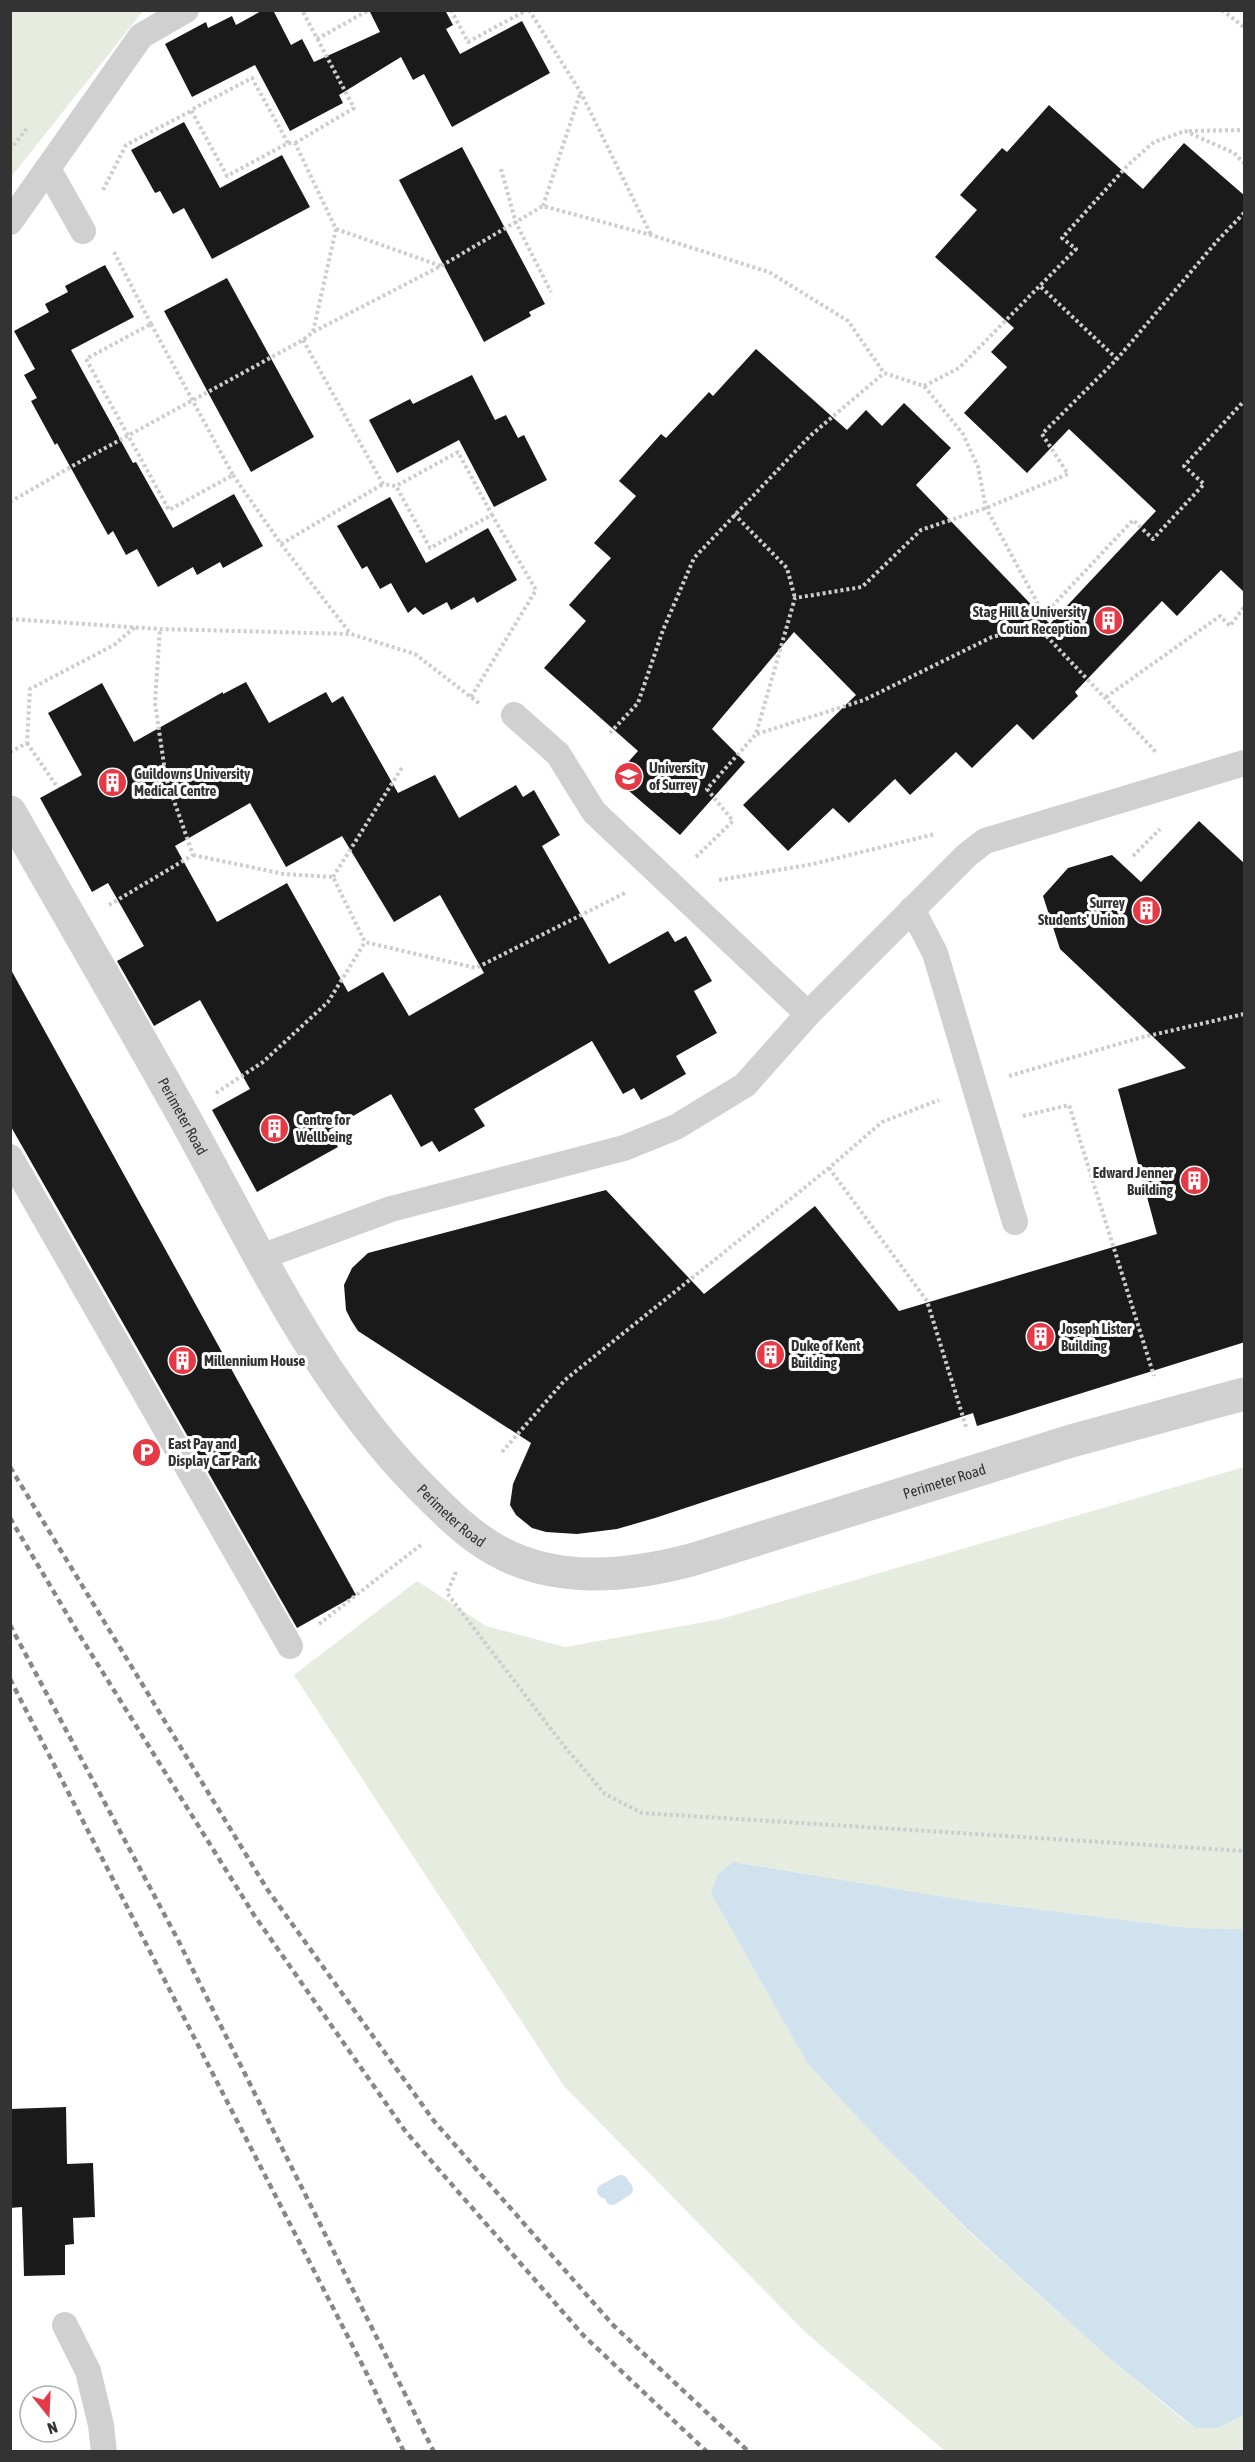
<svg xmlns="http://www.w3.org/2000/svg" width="1255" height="2462" viewBox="0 0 1255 2462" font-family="'Asap Condensed',sans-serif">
	<rect width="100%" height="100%" fill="#fff"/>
	<g fill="#e6ecdf">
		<polygon points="11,10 143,11 11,177 10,11"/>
		<polygon points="1244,1467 1244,1929 1189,1928 957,1899 733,1862 808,2064 886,2148 969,2232 1109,2358 1180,2417 1195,2428 1218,2428 1244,2415 1244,2451 945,2451 805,2332 564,2086 294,1675 417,1581 486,1626 565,1647 721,1619"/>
	</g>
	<polygon fill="#cfe2ee" points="733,1862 957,1899 1189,1928 1244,1929 1244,2415 1218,2428 1195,2428 1109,2358 969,2231 886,2148 808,2064 711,1893 718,1874"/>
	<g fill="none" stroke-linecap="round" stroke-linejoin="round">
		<polyline stroke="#cfe2ee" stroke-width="14" points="604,2191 621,2182 626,2189 612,2198"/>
	</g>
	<g fill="#1a1a1a" fill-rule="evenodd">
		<polygon points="263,10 273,10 291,45 302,39 314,62 380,32 369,10 445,10 453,25 446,29 460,54 522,21 550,73 452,127 424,74 413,80 401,57 339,95 343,103 290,131 255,65 192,97 165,44 206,22 208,28 232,16 236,25"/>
		<polygon points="1049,105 1143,189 1184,143 1245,196 1245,593 1221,570 1177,616 1162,601 1075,692 1078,696 1033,740 1017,724 972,768 956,752 910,795 895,779 849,823 833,808 788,851 743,805 856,695 794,632 712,729 745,762 680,835 614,778 638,751 544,668 586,621 569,605 611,558 594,543 636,496 619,481 661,434 666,438 709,392 713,396 756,349 847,430 866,410 882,426 904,403 951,448 916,485 1050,624 1156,511 1069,429 1027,473 964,413 1007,367 991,352 1014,328 935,257 977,210 960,195 1002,148 1007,152"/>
		<polygon points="184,122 220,188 282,155 310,207 212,259 184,208 173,214 160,191 155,193 131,150"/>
		<polygon points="462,147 545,304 529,312 531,316 484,342 399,180"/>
		<polygon points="105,265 134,317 71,350 133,463 136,462 173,528 234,494 263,546 223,568 220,562 197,575 193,567 158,587 137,549 126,555 113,531 108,535 57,443 55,445 31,401 37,398 24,375 35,369 14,331 49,312 45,304 68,292 65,286"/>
		<polygon points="227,278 314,437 251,472 164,311"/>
		<polygon points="472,375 495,420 506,415 518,438 524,435 547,480 494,507 459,440 397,473 369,420 410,399 413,404"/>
		<polygon points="390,497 426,563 488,528 517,580 477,603 474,597 451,610 447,602 423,615 415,607 408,613 391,583 380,589 367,566 362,569 337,526"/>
		<path d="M 246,682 L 269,723 L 326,692 L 332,703 L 343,696 L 398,793 L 435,775 L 459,818 L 516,785 L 523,797 L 534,790 L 560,835 L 542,846 L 609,964 L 668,931 L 675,942 L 686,936 L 712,981 L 694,991 L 717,1033 L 676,1056 L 686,1074 L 641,1100 L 634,1088 L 623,1094 L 592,1041 L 474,1109 L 485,1126 L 439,1152 L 432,1141 L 421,1147 L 391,1094 L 329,1130 L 338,1147 L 257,1192 L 212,1110 L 250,1089 L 200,1000 L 154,1026 L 117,961 L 144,946 L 108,883 L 92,892 L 40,798 L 82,775 L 48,713 L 102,683 L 134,742 L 223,692 L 223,694 ZM 250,803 L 286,867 L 342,836 L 394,922 L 440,895 L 484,973 L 409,1016 L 383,972 L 348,992 L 287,883 L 217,922 L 175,846 Z"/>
		<polygon points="1199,821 1245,864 1245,1342 977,1426 973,1413 655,1518 617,1529 577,1534 546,1532 532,1528 516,1515 510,1505 513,1484 531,1443 358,1331 351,1320 346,1310 344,1285 352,1268 368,1253 606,1190 704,1294 815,1206 899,1311 1157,1234 1118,1089 1186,1068 1060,949 1043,896 1068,868 1112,855 1141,882"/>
		<polygon points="10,968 356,1595 297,1628 10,1125"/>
		<polygon points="66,2107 67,2164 93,2163 95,2217 73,2218 74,2244 65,2245 65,2275 24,2276 22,2207 10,2208 10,2109"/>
	</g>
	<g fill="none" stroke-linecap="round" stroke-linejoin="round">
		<g stroke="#cdcdcd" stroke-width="4" stroke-dasharray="3 3" stroke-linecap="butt">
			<polyline points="451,10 468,42 527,10"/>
			<polyline points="529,10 581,93 651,235"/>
			<polyline points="1222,10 1244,27"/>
			<polyline points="317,39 369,10"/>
			<polyline points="1189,131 1244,130"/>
			<polyline points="288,143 252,78 191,110 227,176 288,143 295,143 336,229 313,332"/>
			<polyline points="295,143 354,108 302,10"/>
			<polyline points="10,150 27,128"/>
			<polyline points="501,169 516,223 551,292"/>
			<polyline points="103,190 126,145 191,111"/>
			<polyline points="543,206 580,94"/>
			<polyline points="336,229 441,266"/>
			<polyline points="114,252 151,324"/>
			<polyline points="1041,287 1117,359"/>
			<polygon points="151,324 233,475 169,510 86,359"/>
			<polyline points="303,340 383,484 396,486 458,452 492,515 430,548 396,486"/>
			<polyline points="924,386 959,368 1076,249 1062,238 1128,165 1154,142 1185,131 1234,153 1244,163"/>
			<polyline points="233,475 281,544 350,633"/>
			<polyline points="10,502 76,464 303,340 313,332 441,266 543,206 651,235 769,272 848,321 884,373 924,386 963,434 978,467 986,508 1044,615 1037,626 1156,752"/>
			<polyline points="734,514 787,568 795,598"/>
			<polyline points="281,544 383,484"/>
			<polyline points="1044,615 1133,520 1153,539 1204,484 1184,466 1244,401"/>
			<polyline points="10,619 160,629 351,634 415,654 480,704"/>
			<polyline points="471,697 536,590 492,515"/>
			<polyline points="1106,697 1220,616 1230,626 1244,607"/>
			<polyline points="610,733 638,703 663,630 694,558 810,436 884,373"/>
			<polyline points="757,734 864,700 992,637 1037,626"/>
			<polyline points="27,743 58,788"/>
			<polyline points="10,752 27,743 30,689 114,645 135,627"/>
			<polyline points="193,855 284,874 333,877 365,942 476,968 625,893"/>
			<polyline points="1133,856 1160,829"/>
			<polyline points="696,857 733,821 707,789 756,734 795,598 862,587 921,530 986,508 1068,474 1042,434 1117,359 1217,241 1244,213"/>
			<polyline points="333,877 403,766"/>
			<polyline points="719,880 813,864 935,834"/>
			<polyline points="109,905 193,855 166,778 155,703 160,629"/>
			<polyline points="1009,1076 1139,1038 1244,1014"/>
			<polyline points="216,1093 263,1062 328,1002 365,942"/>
			<polyline points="1023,1116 1069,1105 1154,1376"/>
			<polyline points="829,1168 927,1301 967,1430"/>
			<polyline points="502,1452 565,1380 829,1168 882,1122 939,1100"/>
			<polyline points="456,1572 447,1593 564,1746 605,1794 642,1813 1244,1851"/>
			<polyline points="319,1624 422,1544"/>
		</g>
		<g stroke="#d0d0d0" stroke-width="26">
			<polyline points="48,169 83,231"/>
			<polyline points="10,222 141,36 186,10"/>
			<polyline points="514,715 558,754 594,812 808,1014"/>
			<polyline points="912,909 935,953 1015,1222"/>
			<polyline points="10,1157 290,1646"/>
			<polyline points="261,1257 391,1209 624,1148 676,1127 745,1085 808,1014 967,855 985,841 1244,763"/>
			<polyline points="65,2325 88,2371 101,2425 104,2452"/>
		</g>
		<path stroke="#d0d0d0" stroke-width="33" id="s1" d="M 10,812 C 68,914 127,1015 184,1117 C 255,1245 318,1384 423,1489 C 445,1511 466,1533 494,1549 C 554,1584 626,1577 691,1560 L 1071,1441 L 1244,1394"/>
		<g stroke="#888" stroke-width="4.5" stroke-dasharray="6 4.5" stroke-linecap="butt">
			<polyline points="10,1467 267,1889 434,2121 613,2325 749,2452"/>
			<polyline points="10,1518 77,1631 254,1915 406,2132 583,2335 707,2452"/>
			<polyline points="10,1625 178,1940 434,2452"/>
			<polyline points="10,1679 365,2370 404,2452"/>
		</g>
	</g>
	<defs>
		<symbol id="building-disc" viewBox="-11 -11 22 22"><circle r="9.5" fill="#e63946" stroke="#fff"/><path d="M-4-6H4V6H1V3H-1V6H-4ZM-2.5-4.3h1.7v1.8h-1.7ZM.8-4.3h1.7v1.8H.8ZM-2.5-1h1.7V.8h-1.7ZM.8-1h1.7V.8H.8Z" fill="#fff"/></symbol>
		<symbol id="university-disc" viewBox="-11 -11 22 22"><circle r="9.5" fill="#e63946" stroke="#fff"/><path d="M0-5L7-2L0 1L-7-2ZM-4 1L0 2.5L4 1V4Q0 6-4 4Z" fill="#fff"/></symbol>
		<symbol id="parking-disc" viewBox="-11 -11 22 22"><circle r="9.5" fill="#e63946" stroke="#fff"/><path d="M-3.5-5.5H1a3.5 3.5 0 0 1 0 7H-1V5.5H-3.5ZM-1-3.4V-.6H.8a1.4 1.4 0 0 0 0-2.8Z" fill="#fff"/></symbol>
	</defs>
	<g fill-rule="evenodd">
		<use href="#building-disc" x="1092" y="604" width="33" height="33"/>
		<use href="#university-disc" x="612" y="760" width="33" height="33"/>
		<use href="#building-disc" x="96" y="766" width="33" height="33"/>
		<use href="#building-disc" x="1130" y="894" width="33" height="33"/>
		<use href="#building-disc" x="258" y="1112" width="33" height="33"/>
		<use href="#building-disc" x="1178" y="1164" width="33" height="33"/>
		<use href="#building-disc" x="1024" y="1320" width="33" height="33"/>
		<use href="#building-disc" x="754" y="1338" width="33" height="33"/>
		<use href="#building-disc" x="166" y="1344" width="33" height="33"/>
		<use href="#parking-disc" x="130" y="1436" width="33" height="33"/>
	</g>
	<g text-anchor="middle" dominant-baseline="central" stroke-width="6" stroke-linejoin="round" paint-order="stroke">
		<g font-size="15" font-weight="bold" fill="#333" stroke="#fff" text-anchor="start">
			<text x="1087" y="611" text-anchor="end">Stag Hill &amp; University<tspan x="1087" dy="17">Court Reception</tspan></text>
			<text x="649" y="767">University<tspan x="649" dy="17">of Surrey</tspan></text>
			<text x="134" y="773">Guildowns University<tspan x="134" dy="17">Medical Centre</tspan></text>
			<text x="1125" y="902" text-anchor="end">Surrey<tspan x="1125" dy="17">Students' Union</tspan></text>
			<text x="296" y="1119">Centre for<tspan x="296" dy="17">Wellbeing</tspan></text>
			<text x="1173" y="1172" text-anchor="end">Edward Jenner<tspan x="1173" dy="17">Building</tspan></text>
			<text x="1061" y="1328">Joseph Lister<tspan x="1061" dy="17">Building</tspan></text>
			<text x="791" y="1345">Duke of Kent<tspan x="791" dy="17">Building</tspan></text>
			<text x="204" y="1360">Millennium House</text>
			<text x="168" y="1443">East Pay and<tspan x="168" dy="17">Display Car Park</tspan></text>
		</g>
		<g font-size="15" fill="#333" stroke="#fff">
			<text stroke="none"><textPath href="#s1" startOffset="350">Perimeter Road</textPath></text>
			<text stroke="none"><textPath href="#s1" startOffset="1356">Perimeter Road</textPath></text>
			<text stroke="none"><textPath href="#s1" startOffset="834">Perimeter Road</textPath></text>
		</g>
	</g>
	<rect width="1255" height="2462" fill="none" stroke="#333333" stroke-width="24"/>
	<g transform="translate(48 2414) rotate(162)"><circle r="28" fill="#ffffff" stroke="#adadad" stroke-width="1.5"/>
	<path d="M0-4.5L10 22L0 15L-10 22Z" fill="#e63946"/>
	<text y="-9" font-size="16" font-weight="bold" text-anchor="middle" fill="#333333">N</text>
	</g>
</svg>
